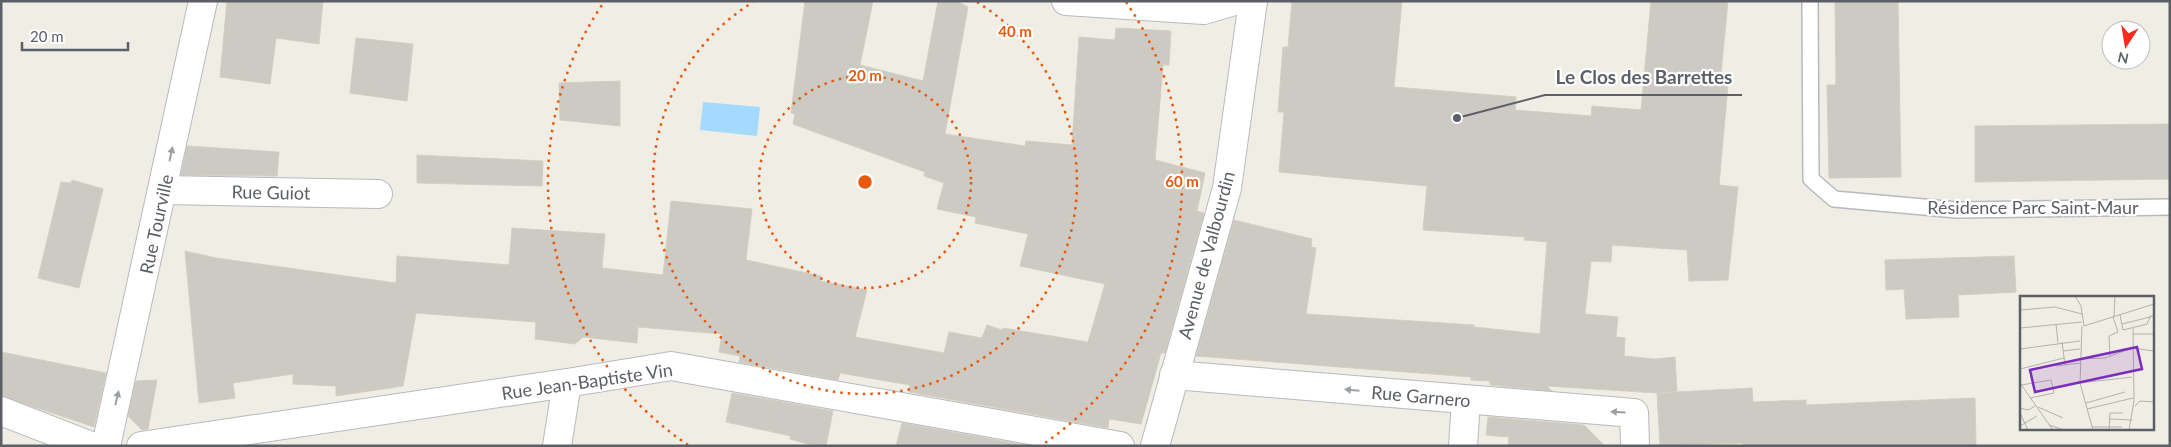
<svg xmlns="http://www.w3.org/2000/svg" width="2171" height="447" viewBox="0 0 2171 447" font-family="Lato,sans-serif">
	<rect width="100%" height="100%" fill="#f0ede4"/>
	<polygon fill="#a5daff" points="703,102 760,107 757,136 700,130"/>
	<g fill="#cdc9c3" stroke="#d5cfc1">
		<polygon points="227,1 323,1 319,44 276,38 270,84 220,77"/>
		<polygon points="805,1 873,1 860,65 923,81 938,1 956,1 968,7 945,134 1025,146 1026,141 1072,145 1079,37 1115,40 1116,28 1171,31 1169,65 1163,65 1155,160 1205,173 1197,211 1204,213 1165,353 1161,353 1141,424 1109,419 1108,428 909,392 910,385 840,373 838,380 739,362 740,356 719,352 722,334 638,327 637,343 583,337 575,344 535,339 536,322 416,313 403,386 336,396 336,386 293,384 293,374 233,383 235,398 199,403 185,251 216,258 396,283 397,256 509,265 512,228 605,234 602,268 663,275 671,201 752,209 746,260 821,276 820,281 867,290 855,337 944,353 949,332 982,338 987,325 1002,330 1003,328 1088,342 1105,284 1020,266 1028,234 975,223 976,217 937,209 944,183 924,176 925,172 793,124 795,114 791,113"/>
		<polygon points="1292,1 1402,1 1394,87 1516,97 1515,110 1591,116 1592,106 1641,110 1651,1 1728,1 1720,84 1728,85 1719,185 1738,187 1728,280 1689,281 1687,250 1612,245 1611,262 1591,261 1585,314 1618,317 1616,337 1625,338 1624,356 1655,359 1675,357 1677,391 1657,393 1547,386 1552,391 1490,385 1490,381 1471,380 1471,377 1196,356 1234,220 1312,239 1311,247 1316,248 1306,314 1474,325 1474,327 1540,334 1547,242 1524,240 1525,237 1423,230 1427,186 1279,172 1284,112 1278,112 1283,47 1288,47"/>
		<polygon points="1835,1 1898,1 1901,177 1829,178 1827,85 1836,85"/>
		<polygon points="356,38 413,44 407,101 350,93"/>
		<polygon points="620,81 620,126 560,120 559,83"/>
		<polygon points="2170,124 2170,179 1975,182 1975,126"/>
		<polygon points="187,146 279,152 277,176 181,175"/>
		<polygon points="417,155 543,161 542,186 417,183"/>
		<polygon points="72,180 103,189 79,288 38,278 61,182 71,183"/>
		<polygon points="2014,256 2016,292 1958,295 1959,317 1906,319 1904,289 1886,290 1885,260"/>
		<polygon points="1,352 106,373 94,427 1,396"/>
		<polygon points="157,380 148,429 142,430 128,416 136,381"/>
		<polygon points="1752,388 1753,402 1806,400 1806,405 1975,398 1976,446 1743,446 1743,443 1660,446 1657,393"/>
		<polygon points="732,393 833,411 826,446 814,446 790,439 791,436 726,422"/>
		<polygon points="1488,417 1584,425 1605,446 1508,446 1509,437 1486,435"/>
		<polygon points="902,423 1030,446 896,446"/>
	</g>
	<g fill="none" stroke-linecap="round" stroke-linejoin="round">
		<defs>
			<polyline id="service" points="1810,1 1811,179 1834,199 1957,210 2170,207"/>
			<g id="minor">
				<polyline points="1066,1 1204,10 1234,1"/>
				<polyline points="164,190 378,194"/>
				<polyline points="1174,375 1634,413 1635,446"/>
				<polyline points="1,411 91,446"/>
				<polyline points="106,446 203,1"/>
				<polyline points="141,446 567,383 671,366 1120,446"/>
				<polyline points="557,446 567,383"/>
				<polyline points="1463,446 1466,400"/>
			</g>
			<polyline id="tertiary" points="1155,446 1227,188 1253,1"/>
		</defs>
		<use href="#service" stroke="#b6babf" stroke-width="18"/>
		<use href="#minor" stroke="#b6babf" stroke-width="30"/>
		<use href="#tertiary" stroke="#b6babf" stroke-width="30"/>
		<use href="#service" stroke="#fff" stroke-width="15"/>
		<use href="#minor" stroke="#fff" stroke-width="28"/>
		<use href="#tertiary" stroke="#fff" stroke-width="28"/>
	</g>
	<defs><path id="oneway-solid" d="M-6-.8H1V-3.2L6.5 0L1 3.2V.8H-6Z" transform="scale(1.25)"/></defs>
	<g fill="#9da0a3">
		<use href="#oneway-solid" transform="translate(171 154) rotate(-78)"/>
		<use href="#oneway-solid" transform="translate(1352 390) rotate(-175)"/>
		<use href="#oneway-solid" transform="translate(117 398) rotate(-77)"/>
		<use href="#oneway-solid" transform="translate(1618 412) rotate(-176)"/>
	</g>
	<g fill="none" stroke="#e8590c" stroke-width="2.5" stroke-dasharray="2.5 5">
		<circle cx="865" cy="182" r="106"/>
		<path d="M977 2A212 212 0 1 1 753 2"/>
		<path d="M688 445A317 317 0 0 1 604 2M1126 2A317 317 0 0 1 1042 445"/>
	</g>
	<g text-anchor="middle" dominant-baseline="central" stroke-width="4.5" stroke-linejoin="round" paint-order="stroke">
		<g font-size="18" fill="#5c6066" stroke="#fff">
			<text transform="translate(271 192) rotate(1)">Rue Guiot</text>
			<text x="2033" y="207">Résidence Parc Saint-Maur</text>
			<text transform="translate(156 224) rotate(-78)">Rue Tourville</text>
			<text transform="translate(1206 255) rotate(-75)">Avenue de Valbourdin</text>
			<text transform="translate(587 381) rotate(-8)">Rue Jean-Baptiste Vin</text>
			<text transform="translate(1421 396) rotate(5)">Rue Garnero</text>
		</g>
	</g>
	<g transform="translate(2020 296)">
		<rect width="134" height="134" fill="#f0ede4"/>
		<path fill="none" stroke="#b1b1ae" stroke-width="1" d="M 55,0 L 61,10 L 64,30 L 134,8M 0,14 L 35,11 L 62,18M 100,19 L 103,34 L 127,28 L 131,19M 94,21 L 95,0M 36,28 L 38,47M 102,28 L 134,20M 62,30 L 60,87 L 73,134M 0,32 L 62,26M 113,38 L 134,38M 42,46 L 45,69M 0,53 L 60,45M 43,55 L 60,53M 90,60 L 89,40 L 98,36 L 93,21M 60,63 L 85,62 L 112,52 L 134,55M 36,67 L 37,70 L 60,67M 0,73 L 44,62M 0,87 L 33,134M 60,87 L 112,81M 1,89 L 31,84 L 34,97 L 10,102M 66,107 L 105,96M 115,110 L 120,105 L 134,106M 18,111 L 43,122M 0,112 L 8,114 L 15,110M 67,113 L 113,102M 0,117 L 8,134M 90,123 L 112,124M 29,129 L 44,134M 0,130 L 17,120M 72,131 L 102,131M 89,134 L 90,117 L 103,117M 109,134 L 114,105 L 113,32"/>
		<path fill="#7b2cbf" fill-opacity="0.15" stroke="#7b2cbf" stroke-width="2.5" d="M 117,51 L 122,73 L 15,96 L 10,74 Z"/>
		<rect width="134" height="134" fill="none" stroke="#5c6066" stroke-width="2.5"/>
	</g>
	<circle cx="865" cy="182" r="8" fill="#e8590c" stroke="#fff" stroke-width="2.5"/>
	<g font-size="15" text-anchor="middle" font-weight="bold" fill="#e8590c" stroke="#fff" stroke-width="4.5" stroke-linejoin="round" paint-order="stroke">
		<text x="1015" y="37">40 m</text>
		<text x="865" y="81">20 m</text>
		<text x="1182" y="187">60 m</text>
	</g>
	<path fill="none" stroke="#5c6066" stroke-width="2" d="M1457 118L1545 95H1742"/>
	<circle fill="#5c6066" stroke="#fff" stroke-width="2" cx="1457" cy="118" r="5"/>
	<g font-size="19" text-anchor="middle" font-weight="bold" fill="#5c6066" stroke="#fff" stroke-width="4.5" stroke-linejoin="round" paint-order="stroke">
		<text x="1644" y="84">Le Clos des Barrettes</text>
	</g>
	<rect width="2171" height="447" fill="none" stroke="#5c6066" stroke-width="5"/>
	<g transform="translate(2126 45) rotate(192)"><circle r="24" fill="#ffffff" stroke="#bebfc2"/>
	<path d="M0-4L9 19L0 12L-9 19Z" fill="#fb2a1f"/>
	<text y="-8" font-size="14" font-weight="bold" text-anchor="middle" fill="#5c6066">N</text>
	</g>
	<path d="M22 42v8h106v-8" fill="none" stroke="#5c6066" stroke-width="2.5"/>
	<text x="30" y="42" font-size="15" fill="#5c6066" stroke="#ffffff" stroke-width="4" paint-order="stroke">20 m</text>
</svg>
